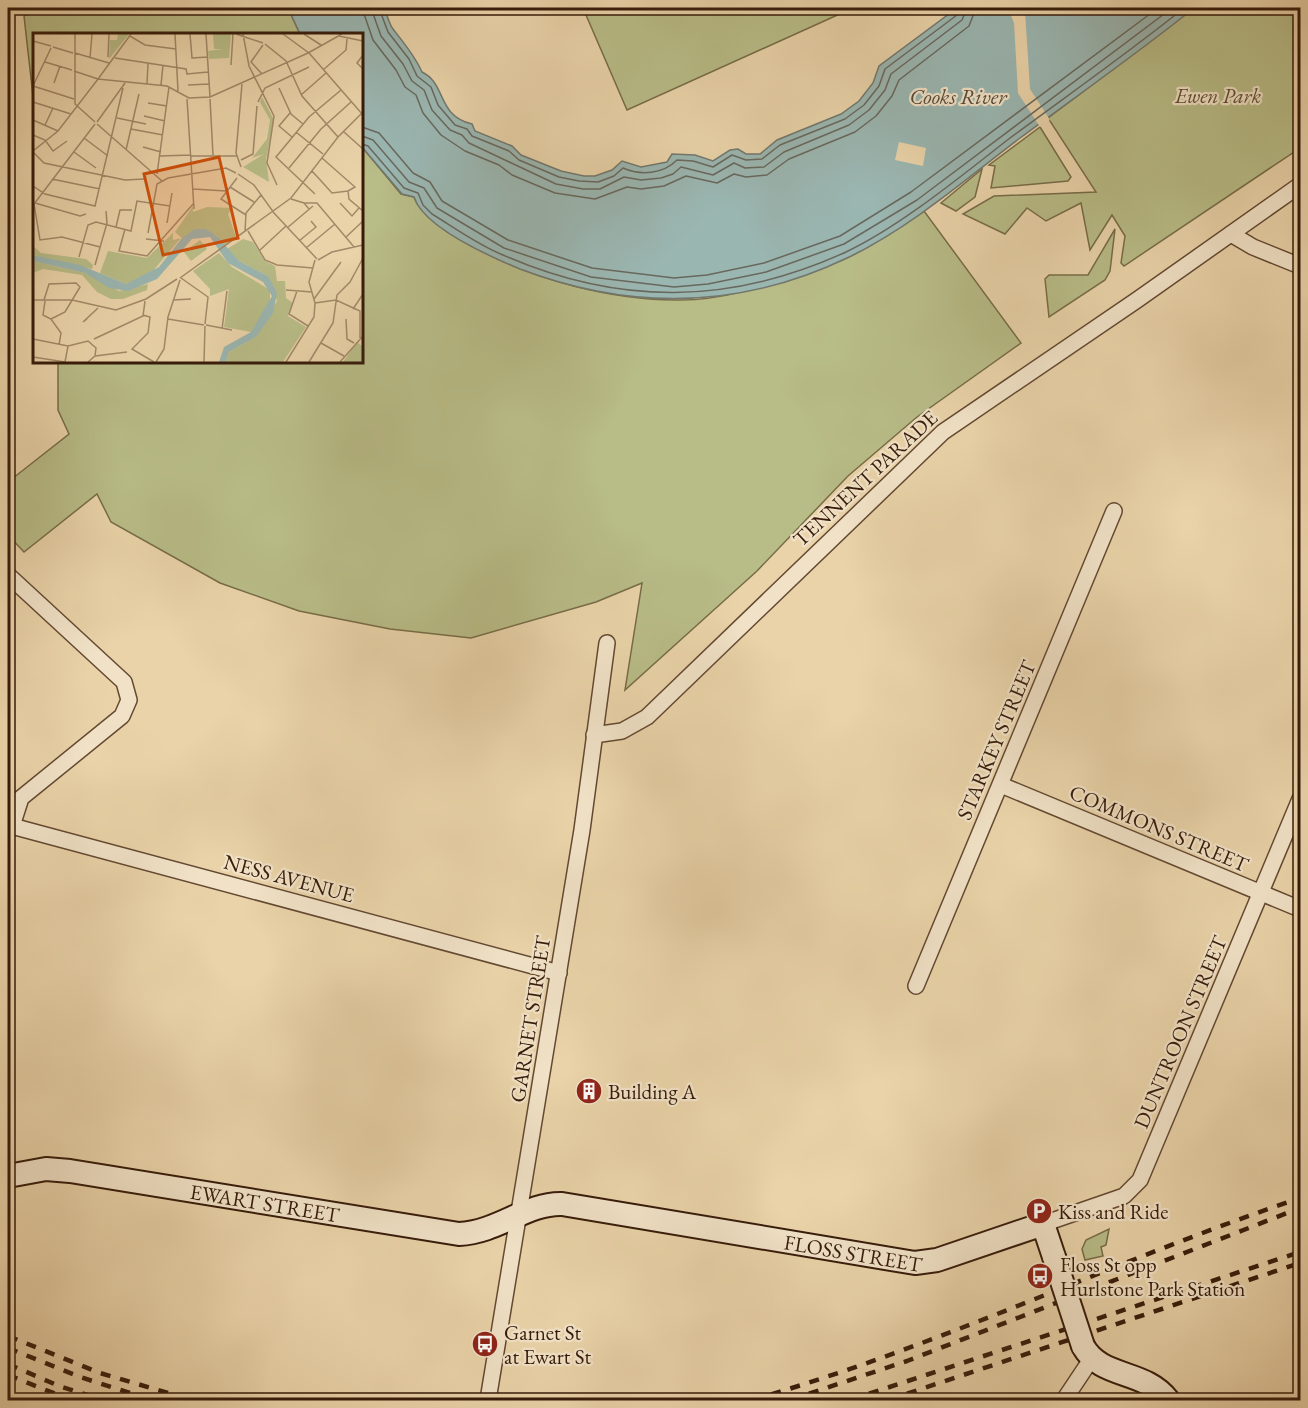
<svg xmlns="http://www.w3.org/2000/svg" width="1308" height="1408" viewBox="0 0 1308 1408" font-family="'EB Garamond',serif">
	<rect width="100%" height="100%" fill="#ead3a9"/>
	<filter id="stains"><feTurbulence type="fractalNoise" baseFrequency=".00333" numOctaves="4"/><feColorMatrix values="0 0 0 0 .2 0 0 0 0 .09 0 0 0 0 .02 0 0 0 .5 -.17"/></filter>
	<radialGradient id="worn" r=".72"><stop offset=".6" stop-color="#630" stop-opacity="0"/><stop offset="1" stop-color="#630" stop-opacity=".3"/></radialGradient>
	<g fill="#b8bc87" stroke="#776c48" stroke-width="1.5">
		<polygon points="43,8 288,8 300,34 34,34 34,105 24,16"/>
		<polygon points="583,8 853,8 627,110"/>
		<polygon points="1194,8 1300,8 1300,141 1294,145 1300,148 1124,266 1121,263 1125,236 1112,215 1090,250 1081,203 1046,221 1027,208 1005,234 963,214 994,196 1096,192 1048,118"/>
		<polygon points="1040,127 1071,177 1068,181 991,188 995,166 989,165"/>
		<path d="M 362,147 L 401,194 L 414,197 C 421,218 460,239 480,250 C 534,280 613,300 676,300 C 720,301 763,287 804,273 C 819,268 836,264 851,256 C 876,244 900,226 924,211 L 1021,343 L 917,417 L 848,476 L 757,571 L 625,690 L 642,583 L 596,602 L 471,638 L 390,629 L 299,611 L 220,583 L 111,522 L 97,494 L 24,552 L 8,535 L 8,482 L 69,434 L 58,410 L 58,362 L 362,362 Z"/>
		<polygon points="982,169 975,197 956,211 941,203"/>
		<polygon points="1115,229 1110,271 1105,280 1049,317 1045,279 1049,275 1088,275"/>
		<polygon points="1109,1229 1106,1245 1101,1247 1103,1256 1085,1260 1082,1249 1086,1240"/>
	</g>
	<path fill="#9ab6b1" stroke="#72786e" stroke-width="1.5" d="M 288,8 L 384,8 C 387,14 389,24 393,29 C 404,43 415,56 422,72 C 447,84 436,115 472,124 L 475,131 L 512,146 L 521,155 L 561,171 L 584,176 L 595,176 L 612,170 L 622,161 L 641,167 L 667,162 L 672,154 L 695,155 L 713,161 L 730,150 L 738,149 L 746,154 L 760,154 L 777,140 L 841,114 L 859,101 L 873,83 L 879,66 L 957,8 L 1194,8 C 1138,53 1078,95 1020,138 C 966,179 911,227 849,257 C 742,309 631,311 520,269 C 491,257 424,228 414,197 L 402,194 L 362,147 L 362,34 L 300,34 Z"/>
	<g fill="#ead3a9">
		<polygon points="1008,8 1023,8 1025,11 1030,89 1050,120 1040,127 1018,93 1014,23"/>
		<polygon points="899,142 926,148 923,166 895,160"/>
	</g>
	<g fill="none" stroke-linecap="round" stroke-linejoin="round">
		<g stroke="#68685e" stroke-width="1.5">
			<polyline points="362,8 373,40 396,70 405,87 416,95 423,113 441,135 465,151 499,165 512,175 555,193 595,199 627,187 641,189 664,186 686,176 717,183 734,174 746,177 767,175 789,159 855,132 876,116 892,96 899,80 969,26 976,8"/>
			<polyline points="371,8 381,36 403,64 412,81 424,90 432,110 450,130 462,135 469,143 556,184 583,189 600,189 624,177 641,180 661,178 673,174 681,167 713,175 734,163 745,168 764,167 784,152 849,125 869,110 885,90 891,74 962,20 967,8"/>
			<path d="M 379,8 L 388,32 L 409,59 L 417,76 L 431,87 L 438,105 L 455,125 L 467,129 L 472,136 L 509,151 L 519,160 L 559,177 L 579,181 L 598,182 L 614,176 L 623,168 C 641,176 663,174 677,160 L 693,161 L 713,167 L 732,155 L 746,160 L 762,159 L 780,145 L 845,119 L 864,105 L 879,86 L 885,69 L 957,15 L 960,8"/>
			<polyline points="362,127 379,133 413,173 430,182 442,201 508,240 592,268 674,278 707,275 764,263 840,236 911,192 1158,8"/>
			<polyline points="362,136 373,140 409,182 424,188 437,208 504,248 591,277 674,287 708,284 766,272 844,244 917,200 1172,8"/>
			<path d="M 362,144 L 368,146 L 404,188 L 418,193 L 423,205 L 432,214 C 455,228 478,245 503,255 C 619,306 730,305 846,252 C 901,226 961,176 1010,138 C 1068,95 1128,53 1184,8"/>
		</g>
		<defs>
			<g id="street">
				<polyline points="1231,234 1253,247 1300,266"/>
				<polyline points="8,575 124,682 129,700 122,716 21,798 12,826"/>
				<polyline points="594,735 622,731 647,717 943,432 1137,300 1300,185"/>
				<polyline points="1001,785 1300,909"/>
				<polyline points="8,825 559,973"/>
				<polyline points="916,986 1114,511"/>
				<polyline points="1043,1224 1124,1196 1140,1180 1300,799"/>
				<polyline points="488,1400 582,830 607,643"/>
				<polyline points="1064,1400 1092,1358"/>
			</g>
			<g id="secondary">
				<path id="s1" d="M 8,1176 L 46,1169 L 70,1171 L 459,1234 C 499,1232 526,1203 562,1204 L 915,1263 L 937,1260 L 1043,1224 L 1054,1257"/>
				<path d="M 1083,1346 C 1101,1379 1144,1369 1168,1400"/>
			</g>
		</defs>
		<use href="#street" stroke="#634932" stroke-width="18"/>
		<use href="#secondary" stroke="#361b0a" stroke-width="26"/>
		<use href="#street" stroke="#f1e2c7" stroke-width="15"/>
		<use href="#secondary" stroke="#f1e2c7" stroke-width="22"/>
		<g stroke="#361b0a" stroke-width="4.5" stroke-dasharray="10 10" stroke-linecap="butt">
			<polyline points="8,1336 100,1373 192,1400"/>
			<polyline points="8,1348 80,1377 152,1400"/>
			<polyline points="8,1364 59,1386 103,1400"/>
			<polyline points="8,1375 71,1400"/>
			<path d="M 752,1400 C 940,1346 1116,1260 1300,1198"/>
			<polyline points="790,1400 907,1361 1300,1208"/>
			<polyline points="850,1400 1300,1252"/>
			<polyline points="888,1400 1300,1263"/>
		</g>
		<defs>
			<polyline id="secondary-bridge" points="1054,1257 1083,1346"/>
		</defs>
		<use href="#secondary-bridge" stroke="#361b0a" stroke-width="26" stroke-linecap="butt"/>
		<use href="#secondary-bridge" stroke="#f1e2c7" stroke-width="22"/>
	</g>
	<defs>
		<symbol id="building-disc" viewBox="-11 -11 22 22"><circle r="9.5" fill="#8f2418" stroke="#f1e2c7"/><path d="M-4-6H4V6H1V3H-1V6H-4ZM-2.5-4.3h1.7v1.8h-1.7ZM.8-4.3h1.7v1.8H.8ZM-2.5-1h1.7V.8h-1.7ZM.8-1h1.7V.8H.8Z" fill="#fff"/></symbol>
		<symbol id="parking-disc" viewBox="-11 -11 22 22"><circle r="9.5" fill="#8f2418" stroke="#f1e2c7"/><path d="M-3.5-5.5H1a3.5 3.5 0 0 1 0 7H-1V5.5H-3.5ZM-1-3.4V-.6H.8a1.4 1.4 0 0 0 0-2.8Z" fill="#fff"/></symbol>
		<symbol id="bus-disc" viewBox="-11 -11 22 22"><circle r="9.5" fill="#8f2418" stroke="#f1e2c7"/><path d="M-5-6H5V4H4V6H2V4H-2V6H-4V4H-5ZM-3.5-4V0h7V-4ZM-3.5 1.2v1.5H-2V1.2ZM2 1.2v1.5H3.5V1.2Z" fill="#fff"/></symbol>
	</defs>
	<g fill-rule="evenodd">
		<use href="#building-disc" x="574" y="1076" width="30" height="30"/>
		<use href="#parking-disc" x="1024" y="1196" width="30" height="30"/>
		<use href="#bus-disc" x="1025" y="1261" width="30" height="30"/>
		<use href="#bus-disc" x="470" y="1329" width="30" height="30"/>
	</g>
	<g text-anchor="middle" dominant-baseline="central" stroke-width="4.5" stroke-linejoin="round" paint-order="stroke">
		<g font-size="21" font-style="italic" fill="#5d4b30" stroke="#f1e2c7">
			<text x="1218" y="95">Ewen Park</text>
		</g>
		<g font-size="21" fill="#361b0a" stroke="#f1e2c7">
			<text transform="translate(865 478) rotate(-43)">TENNENT PARADE</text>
			<text transform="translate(996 740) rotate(-67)">STARKEY STREET</text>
			<text transform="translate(1159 828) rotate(23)">COMMONS STREET</text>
			<text transform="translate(289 878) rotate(15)">NESS AVENUE</text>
			<text transform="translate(530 1019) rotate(-81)">GARNET STREET</text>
			<text transform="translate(1180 1032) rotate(-67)">DUNTROON STREET</text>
			<text stroke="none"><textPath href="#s1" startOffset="260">EWART STREET</textPath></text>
			<text stroke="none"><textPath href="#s1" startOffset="860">FLOSS STREET</textPath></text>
		</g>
		<g font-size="21" fill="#361b0a" stroke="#f1e2c7" text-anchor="start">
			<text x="608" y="1091">Building A</text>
			<text x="1058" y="1211">Kiss and Ride</text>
			<text x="1060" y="1264">Floss St opp<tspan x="1060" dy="24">Hurlstone Park Station</tspan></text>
			<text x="504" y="1332">Garnet St<tspan x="504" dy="24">at Ewart St</tspan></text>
		</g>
		<g font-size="22" font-style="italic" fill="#544a3c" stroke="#f1e2c7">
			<text x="958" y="96">Cooks River</text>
		</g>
	</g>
	<g transform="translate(33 33)">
		<rect width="330" height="330" fill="#ead3a9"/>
		<path d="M 85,1 L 96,1 L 76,26 L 77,7 L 84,7 ZM 180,1 L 198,1 L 196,25 L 176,26 L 175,18 L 190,16 L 181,16 ZM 229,64 L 241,87 L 233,126 L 236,149 L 210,134 L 231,121 L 219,125 L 234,106 L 237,87 L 227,69 ZM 160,173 L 160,179 L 174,174 L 199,175 L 195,181 L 203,204 L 191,213 L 183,202 L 167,196 L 149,205 L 142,199 ZM 140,200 L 140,207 L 148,205 L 118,240 L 93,251 L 67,240 L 75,218 L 114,225 ZM 210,206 L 220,209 L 232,228 L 242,233 L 244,248 L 252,248 L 253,265 L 260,270 L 255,283 L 273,294 L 250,329 L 193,329 L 196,319 L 223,304 L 244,268 L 235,243 L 206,228 L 194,216 ZM 167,207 L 174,216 L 158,228 L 151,219 ZM 0,213 L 8,220 L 53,226 L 60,232 L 59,236 L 0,222 ZM 186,220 L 199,234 L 237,257 L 237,270 L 218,299 L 191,294 L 196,256 L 177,263 L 177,256 L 160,238 ZM 0,228 L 52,240 L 86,258 L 115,251 L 114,257 L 90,266 L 78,266 L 64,259 L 49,242 L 10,236 L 0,240 ZM 324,309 L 330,314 L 330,329 L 310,329 Z" fill="#b8bc87"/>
		<path d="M 162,196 L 173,196 L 184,203 L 206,228 L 235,243 L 244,260 L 240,280 L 223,304 L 196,319 L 193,329 L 186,329 L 191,314 L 218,299 L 239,263 L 230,249 L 195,230 L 177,204 L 159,206 L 124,246 L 95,258 L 76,255 L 52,240 L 0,228 L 0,222 L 47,232 L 93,251 L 126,234 L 149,205 Z" fill="#9ab6b1"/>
		<path fill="none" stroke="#a28969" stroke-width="1.5" d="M 42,1 L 42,71 L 62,89M 142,1 L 145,58M 157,1 L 159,25 L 174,24M 173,1 L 177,64M 203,1 L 230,10M 210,1 L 216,33 L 241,83 L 234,130 L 244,152M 250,1 L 276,20M 271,1 L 288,12M 97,3 L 112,12 L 143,16M 306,3 L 330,8M 0,8 L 18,13M 232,11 L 253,28 L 269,63 L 305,104M 20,14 L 40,20M 42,20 L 76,30M 276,20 L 330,82M 330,22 L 324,30 L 330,36M 75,24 L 76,1M 57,25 L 59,1M 82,25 L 153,36 L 154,41 L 175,39M 12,29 L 39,37M 198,32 L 200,1M 290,37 L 313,17 L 314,6M 41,38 L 65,46M 229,41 L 218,29 L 230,12M 65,46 L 98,1M 21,50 L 27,33M 114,51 L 115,30M 128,52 L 130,32M 155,52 L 176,51M 0,53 L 41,66M 0,53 L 18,15M 246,55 L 258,81 L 270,91M 268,62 L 293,40M 154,66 L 161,176M 177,66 L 180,122M 0,69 L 38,81M 225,69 L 232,55 L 276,34M 115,70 L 134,73M 257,80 L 246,93 L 259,104M 111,83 L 132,88M 84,85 L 113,91M 0,87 L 25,98M 64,89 L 92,50M 62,91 L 1,171 L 7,207 L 29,204 L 67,214M 64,91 L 129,148M 12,92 L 20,75M 98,96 L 130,102M 263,99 L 290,121M 311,99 L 330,116M 0,102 L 12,107 L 20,118 L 34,108M 51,105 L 75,123M 110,114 L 128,119M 93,117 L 106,61M 0,118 L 25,98 L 65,46 L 134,53 L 156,65 L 177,64 L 275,20 L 309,1M 0,119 L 11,130 L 92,147 L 111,146M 41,119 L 63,135M 127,123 L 158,122M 158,123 L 204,123M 289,125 L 322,154 L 315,158 L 316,166 L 330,178M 208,127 L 220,121 L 224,73M 208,134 L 203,120 L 209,51M 256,135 L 288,96 L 318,69M 279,138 L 299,160 L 315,158M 124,141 L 136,54M 205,141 L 221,152 L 241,180 L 284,226M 204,145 L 188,166 L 213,182M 19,146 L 67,156M 0,153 L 12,161 L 62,173 L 90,55M 197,154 L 221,169M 160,156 L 193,158M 282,161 L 243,124 L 276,84 L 308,57M 258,166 L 271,170 L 276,176M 2,170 L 47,183 L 53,181M 271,170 L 284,170 L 321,214M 307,170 L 319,183 L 326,175M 134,190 L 139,160M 83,194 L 87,177 L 99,177M 254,195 L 280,173M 92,196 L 86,218 L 114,223 L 161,170M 215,198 L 232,227 L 244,232 L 280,235M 212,199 L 213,180 L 228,162M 115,200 L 124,151 L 135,145 L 193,135 L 203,140M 313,204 L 330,188M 113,206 L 131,208M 266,208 L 283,194 L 278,188M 273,215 L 302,191M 227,217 L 253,193M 46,224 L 55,192 L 63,189 L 98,198 L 104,168 L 137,173M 285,227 L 299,219 L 330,212M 62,232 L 74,190 L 73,178M 147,245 L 258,165 L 305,104 L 328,81M 148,245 L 175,264 L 172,291M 253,257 L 279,259M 264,258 L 256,281 L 275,293M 281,266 L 308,229M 0,267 L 39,267 L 83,277 L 113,266 L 144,246M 11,267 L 16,251 L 43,250 L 47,254 L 32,279 L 18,286M 140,267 L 158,266M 12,268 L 10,282 L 18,286 L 28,300 L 26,312M 282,270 L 303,267 L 327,278 L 327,305M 320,276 L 330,261M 110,282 L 117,284 L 115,300 L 99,316 L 121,329M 54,286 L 50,289 L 65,275M 135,286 L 171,292M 313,286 L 314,306 L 321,310M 173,292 L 199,297M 189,296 L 194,258M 0,306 L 35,313 L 55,308 L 63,315 L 62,323M 61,306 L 110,283 L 112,268M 288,310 L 311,323M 0,324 L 32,329 L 35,313M 55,329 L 62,323 L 94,319M 123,329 L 131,316 L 135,284 L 147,247M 171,329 L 172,293M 253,329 L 281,284 L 282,270 L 276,249 L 282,227M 276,329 L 300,290 L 304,262 L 317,249 L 330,225M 307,329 L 330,303"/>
		<path fill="#cd500c" fill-opacity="0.15" stroke="#cd500c" stroke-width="3" d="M 186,124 L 205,205 L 130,222 L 111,141 Z"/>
		<rect width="330" height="330" fill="none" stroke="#361b0a" stroke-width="3"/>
	</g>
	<rect width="1308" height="1408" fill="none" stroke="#ead3a9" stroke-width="30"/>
	<rect x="9" y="9" width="1290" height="1390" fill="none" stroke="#361b0a" stroke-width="3"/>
	<rect x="15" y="15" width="1278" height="1378" fill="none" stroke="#361b0a" stroke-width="1.5"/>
	<rect width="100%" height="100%" filter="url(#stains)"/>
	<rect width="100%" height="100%" fill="url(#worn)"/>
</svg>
